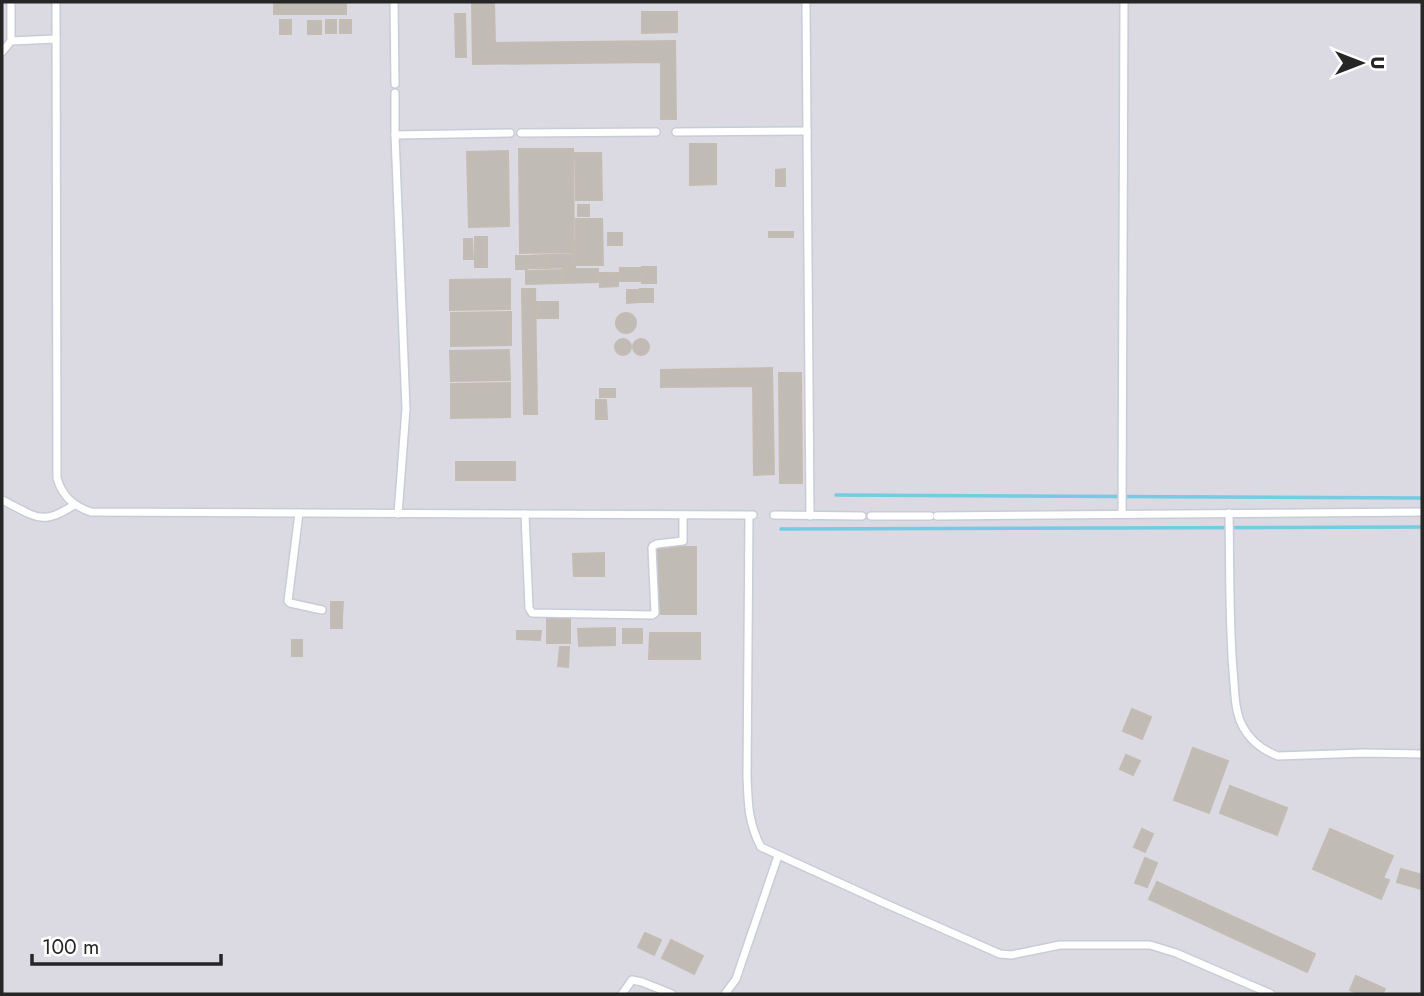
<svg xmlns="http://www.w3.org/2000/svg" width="1424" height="996" viewBox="0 0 1424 996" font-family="Jost,sans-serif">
	<rect width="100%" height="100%" fill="#e8e0d9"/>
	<rect fill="#dbd9e1" x="2" y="2" width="1420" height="992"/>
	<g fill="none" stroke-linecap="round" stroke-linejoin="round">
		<g stroke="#75cbe1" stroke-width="3.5">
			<polyline points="836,495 1422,498"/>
			<polyline points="781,529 1422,527"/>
		</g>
	</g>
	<g fill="#c0bbb5" stroke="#c3bcb3" stroke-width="2">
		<rect x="274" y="2" width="72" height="12"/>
		<polygon points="472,2 494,2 495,43 675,41 676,119 661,119 661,62 473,64"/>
		<polygon points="642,12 677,12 677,32 642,33"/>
		<polygon points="455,14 465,14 466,57 456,57"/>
		<rect x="280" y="20" width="11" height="14"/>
		<rect x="326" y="20" width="10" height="13"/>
		<rect x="340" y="20" width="11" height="13"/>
		<rect x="308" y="21" width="13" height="13"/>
		<polygon points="690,144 716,144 716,184 690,185"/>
		<polygon points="519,149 573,149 574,252 520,253"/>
		<polygon points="508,151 509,226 469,227 467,152"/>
		<polygon points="575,153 601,153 602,200 576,200"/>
		<polygon points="785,169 785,186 776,186 776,170"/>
		<rect x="578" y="205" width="11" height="11"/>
		<polygon points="576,219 602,219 603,265 576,265"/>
		<rect x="769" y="232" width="24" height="5"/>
		<rect x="608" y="233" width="14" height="12"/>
		<rect x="475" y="237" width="12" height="30"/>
		<polygon points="464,239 472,239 473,259 464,259"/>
		<polygon points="575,254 575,267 547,268 547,255"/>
		<polygon points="545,255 545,268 529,268 529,256"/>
		<rect x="516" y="256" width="11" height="13"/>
		<rect x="642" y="267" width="14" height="16"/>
		<rect x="620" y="268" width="21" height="13"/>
		<polygon points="563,269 598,269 598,282 563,283"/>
		<polygon points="561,270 561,283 526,284 526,271"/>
		<polygon points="600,273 618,273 618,286 600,287"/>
		<polygon points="510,279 510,309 450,310 450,280"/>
		<polygon points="522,289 535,289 537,414 524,414"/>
		<polygon points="640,289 653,289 653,302 641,302"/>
		<polygon points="627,290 639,290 639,302 627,303"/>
		<rect x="537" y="302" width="21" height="16"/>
		<polygon points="511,312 511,345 451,346 451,313"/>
		<circle cx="626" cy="323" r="10"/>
		<circle cx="623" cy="347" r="8"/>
		<circle cx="641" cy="347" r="8"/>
		<polygon points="509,350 510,380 451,381 450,351"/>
		<polygon points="772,368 774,474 754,475 753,386 661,387 661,370"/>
		<polygon points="779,373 801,373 802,483 780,483"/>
		<polygon points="510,383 510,417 451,418 451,384"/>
		<rect x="600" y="389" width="15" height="8"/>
		<polygon points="596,400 606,400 607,419 596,419"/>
		<rect x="456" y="462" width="59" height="18"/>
		<rect x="657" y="547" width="39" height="67"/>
		<polygon points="604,553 604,576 574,576 573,554"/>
		<polygon points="331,602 343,602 342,616 331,616"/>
		<rect x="331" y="616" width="11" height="12"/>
		<rect x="547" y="616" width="23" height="27"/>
		<polygon points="615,628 615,645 579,646 578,629"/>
		<rect x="623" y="629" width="19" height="14"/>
		<polygon points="517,631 541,631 540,640 517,639"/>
		<polygon points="650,633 700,633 700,659 649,659"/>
		<rect x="292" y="640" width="10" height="16"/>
		<polygon points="560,647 569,647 568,667 558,666"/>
		<polygon points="1132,709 1151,717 1142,739 1123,731"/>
		<polygon points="1193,748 1228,761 1209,813 1174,800"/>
		<polygon points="1126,755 1140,761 1133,775 1120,769"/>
		<polygon points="1230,786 1287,808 1277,835 1220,813"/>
		<polygon points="1142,829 1153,834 1145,852 1134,847"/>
		<polygon points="1330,829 1393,856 1383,878 1389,880 1381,899 1313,869"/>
		<polygon points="1145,858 1157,863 1147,887 1135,883"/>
		<polygon points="1401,869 1422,875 1421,889 1397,882"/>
		<polygon points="1157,882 1315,954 1307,972 1149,899"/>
		<polygon points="645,933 661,940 654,955 638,947"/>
		<polygon points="671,940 703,956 694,974 662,958"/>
		<polygon points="1356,976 1385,989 1382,994 1359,994 1350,990"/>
	</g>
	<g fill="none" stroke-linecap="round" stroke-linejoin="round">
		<defs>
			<g id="lane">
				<path d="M 56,2 L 57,478 C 62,496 73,506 91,512 L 753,515"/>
				<polyline points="394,2 395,84"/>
				<polyline points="806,2 810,516"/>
				<polyline points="11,41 11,2"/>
				<polyline points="2,52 11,41 56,39"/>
				<polyline points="395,93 395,135 510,133"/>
				<polyline points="676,132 807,131"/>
				<polyline points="521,133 656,132"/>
				<polyline points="395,135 406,409 398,514"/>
				<path d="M 2,500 C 35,516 41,527 74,505"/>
				<polyline points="299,513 288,601 290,603 322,610"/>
				<path d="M 1229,513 C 1230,566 1229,619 1233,671 C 1235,689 1234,709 1242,725 C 1250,741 1262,750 1278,756 L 1364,753 L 1422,754"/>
				<polyline points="525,514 529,608 532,613 652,615 655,613 652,548 653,546 657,544 683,541 683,515"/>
				<polyline points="1122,514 1124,2"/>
				<polyline points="774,515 862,516"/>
				<path d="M 749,516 L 747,776 C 748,802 748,823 761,847 L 884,903 L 1000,954 L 1011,955 L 1060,945 L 1150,945 L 1176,953 L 1271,994"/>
				<polyline points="871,516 930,516"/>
				<polyline points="937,516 1422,512"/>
				<polyline points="622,994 632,980 642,982 672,994"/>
				<polyline points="725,994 736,979 778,856"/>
			</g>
		</defs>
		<use href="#lane" stroke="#c8ccd7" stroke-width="10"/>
		<use href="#lane" stroke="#fff" stroke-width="7"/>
	</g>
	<rect width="1424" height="996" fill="none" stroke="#262626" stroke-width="7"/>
	<g transform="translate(1361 63) rotate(90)" stroke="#ffffff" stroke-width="5" paint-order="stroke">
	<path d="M0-5L12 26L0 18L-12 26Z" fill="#262626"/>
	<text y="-10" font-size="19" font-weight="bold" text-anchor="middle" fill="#262626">U</text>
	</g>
	<path d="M32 954v10h189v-10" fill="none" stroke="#262626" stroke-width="3.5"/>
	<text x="42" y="954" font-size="21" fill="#262626" stroke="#ffffff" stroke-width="5" paint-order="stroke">100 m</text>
</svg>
